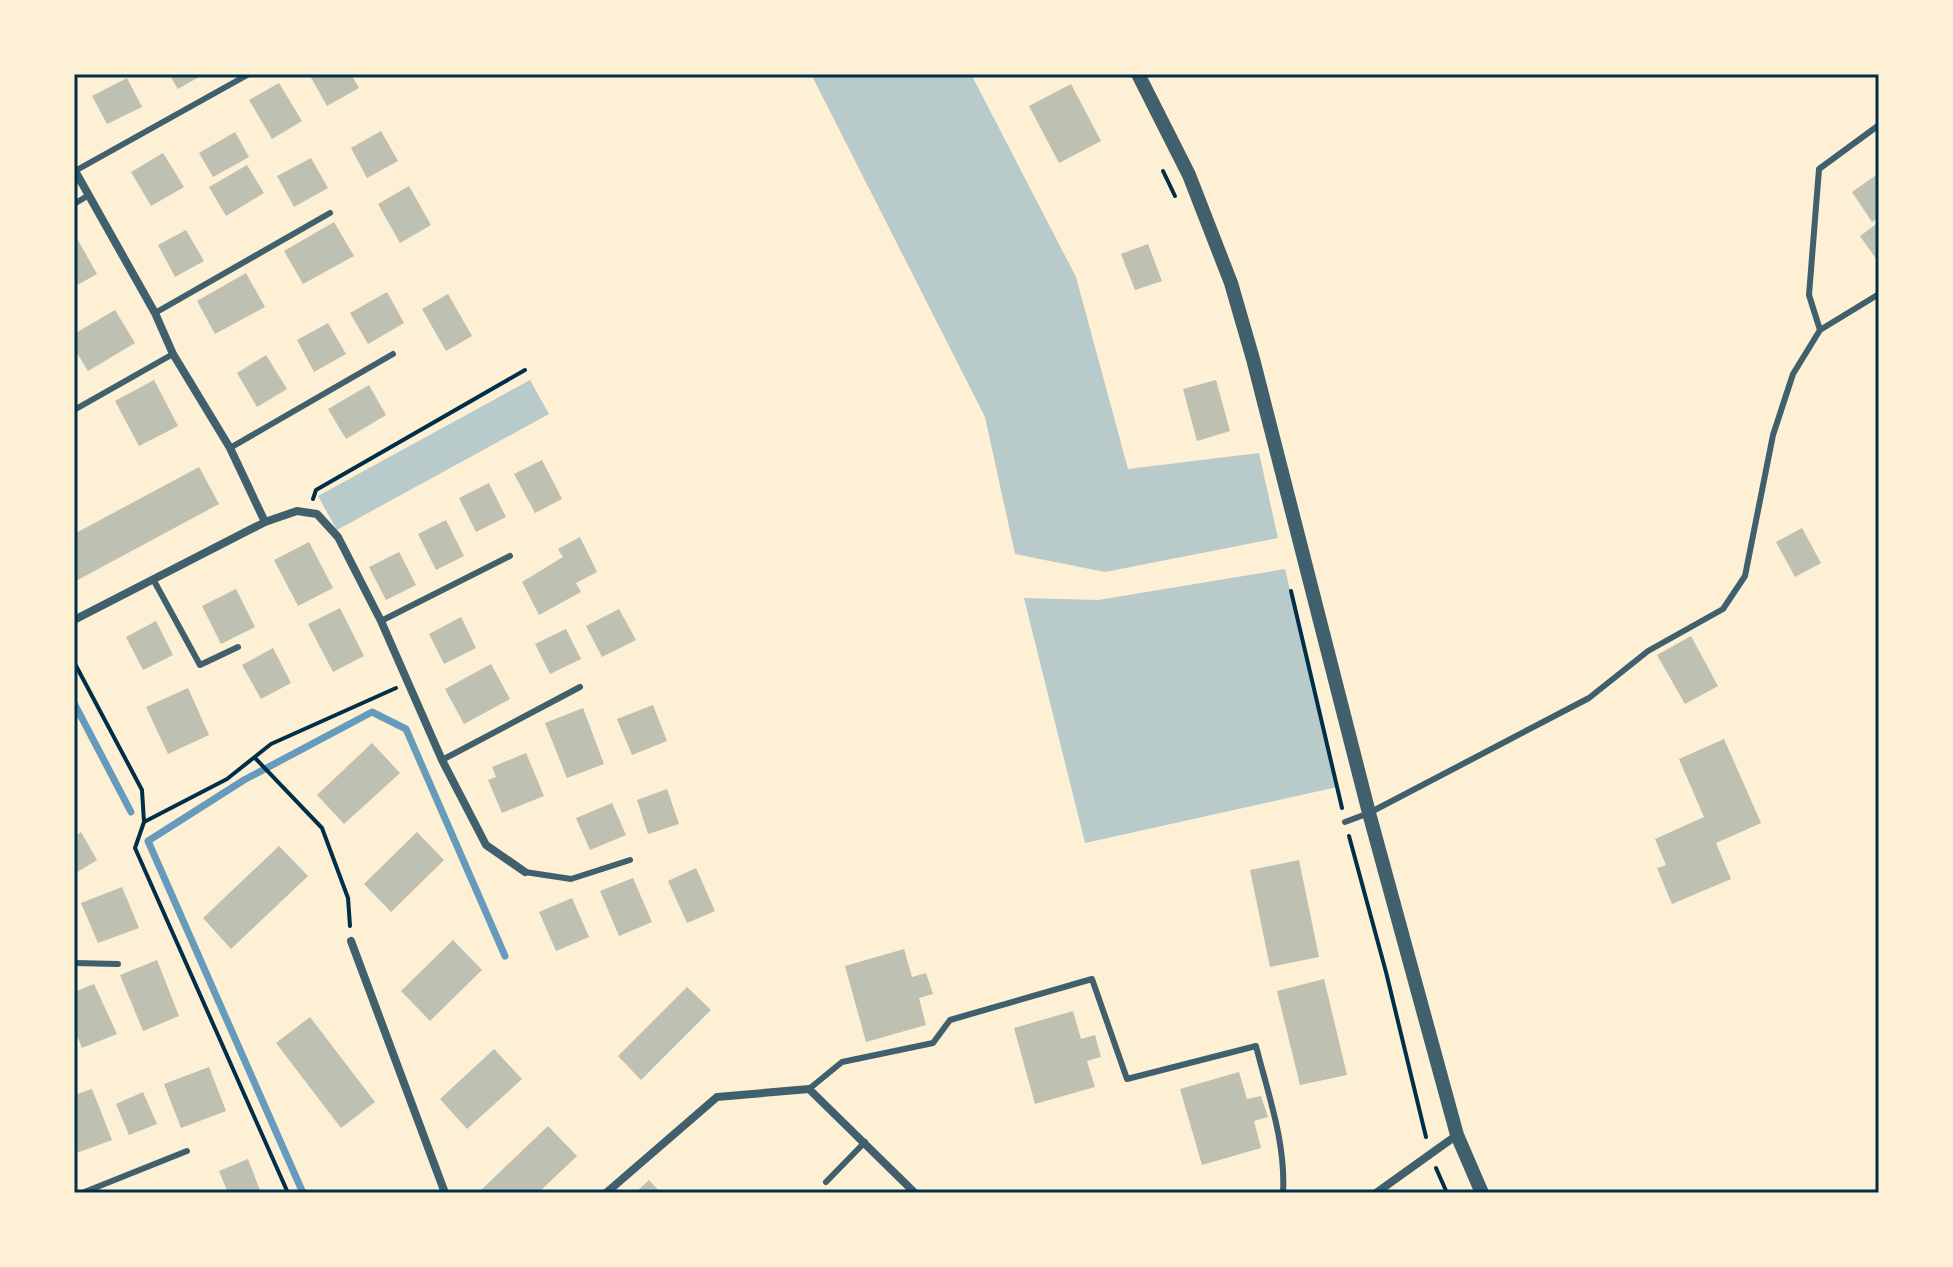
<svg xmlns="http://www.w3.org/2000/svg" width="1953" height="1267" viewBox="0 0 1953 1267" font-family="Poppins,sans-serif">
	<rect width="100%" height="100%" fill="#fdf0d5"/>
	<g fill="#b9caca">
		<polygon points="811,74 971,74 1076,277 1128,469 1259,453 1278,538 1105,572 1015,554 985,417"/>
		<polygon points="530,380 549,414 337,530 318,496"/>
		<polygon points="1285,569 1337,787 1085,843 1024,598 1098,600"/>
	</g>
	<g fill="none" stroke-linecap="round" stroke-linejoin="round">
		<g stroke="#669bbc" stroke-width="7">
			<polyline points="74,703 131,812"/>
			<polyline points="303,1193 148,841 244,780 372,712 406,729 505,956"/>
		</g>
	</g>
	<g fill="#bec0b2">
		<polygon points="169,74 204,74 178,89"/>
		<polygon points="309,74 351,74 359,88 327,106"/>
		<polygon points="127,78 142,107 107,124 92,96"/>
		<polygon points="279,83 302,121 272,139 249,100"/>
		<polygon points="1071,84 1101,141 1059,163 1029,106"/>
		<polygon points="381,131 398,161 367,178 351,148"/>
		<polygon points="235,132 249,157 213,177 199,153"/>
		<polygon points="163,153 184,187 151,206 131,172"/>
		<polygon points="311,158 328,188 294,207 277,176"/>
		<polygon points="247,165 264,193 226,216 209,187"/>
		<polygon points="1879,173 1879,217 1872,222 1852,192"/>
		<polygon points="409,186 431,225 400,243 378,204"/>
		<polygon points="334,222 354,256 303,284 284,251"/>
		<polygon points="1879,222 1879,263 1860,236"/>
		<polygon points="186,230 204,261 175,277 158,245"/>
		<polygon points="74,233 97,274 74,287"/>
		<polygon points="1148,244 1162,281 1135,290 1121,254"/>
		<polygon points="246,273 265,307 215,334 197,301"/>
		<polygon points="387,292 404,323 368,344 350,313"/>
		<polygon points="448,294 472,336 446,351 422,309"/>
		<polygon points="115,310 135,343 88,371 74,348 74,334"/>
		<polygon points="328,323 346,354 314,372 297,340"/>
		<polygon points="266,355 287,389 257,407 237,373"/>
		<polygon points="154,380 178,426 139,446 115,401"/>
		<polygon points="1216,380 1230,431 1197,441 1183,389"/>
		<polygon points="369,385 386,415 346,439 328,409"/>
		<polygon points="542,460 562,499 535,513 514,474"/>
		<polygon points="199,467 219,504 74,582 74,534"/>
		<polygon points="489,483 506,517 476,532 459,498"/>
		<polygon points="446,520 464,556 436,570 418,534"/>
		<polygon points="1802,528 1821,563 1795,577 1776,542"/>
		<polygon points="580,537 597,572 576,583 581,592 539,615 522,582 563,557 558,549"/>
		<polygon points="309,542 333,588 298,606 274,560"/>
		<polygon points="399,552 416,585 386,600 369,567"/>
		<polygon points="236,589 255,627 221,644 202,606"/>
		<polygon points="340,608 364,656 333,672 308,624"/>
		<polygon points="619,609 636,640 602,657 586,626"/>
		<polygon points="461,617 476,648 444,664 429,634"/>
		<polygon points="156,621 173,655 143,670 126,637"/>
		<polygon points="566,629 581,659 550,674 535,644"/>
		<polygon points="1691,636 1718,686 1685,704 1657,655"/>
		<polygon points="273,648 291,683 261,699 242,665"/>
		<polygon points="491,664 510,699 464,724 445,689"/>
		<polygon points="188,688 209,735 168,754 146,707"/>
		<polygon points="653,705 667,741 632,755 617,719"/>
		<polygon points="583,708 604,764 567,778 545,723"/>
		<polygon points="1724,739 1761,823 1716,843 1731,879 1672,904 1657,868 1666,865 1655,839 1704,817 1679,759"/>
		<polygon points="372,743 400,773 344,824 317,795"/>
		<polygon points="526,753 544,796 502,813 488,780 496,777 492,767"/>
		<polygon points="667,789 679,824 648,834 637,800"/>
		<polygon points="612,803 626,835 590,850 576,818"/>
		<polygon points="81,832 97,860 74,874 74,837"/>
		<polygon points="417,832 444,860 391,912 364,884"/>
		<polygon points="279,846 308,876 231,949 203,918"/>
		<polygon points="1299,860 1319,957 1270,967 1250,870"/>
		<polygon points="696,868 715,911 687,923 668,881"/>
		<polygon points="633,878 652,922 619,936 600,891"/>
		<polygon points="122,887 139,928 98,943 81,903"/>
		<polygon points="572,898 589,937 556,951 539,912"/>
		<polygon points="453,940 482,970 430,1021 401,991"/>
		<polygon points="904,949 912,977 926,973 933,994 919,998 926,1025 866,1042 845,966"/>
		<polygon points="157,960 179,1016 143,1031 120,975"/>
		<polygon points="1324,979 1347,1075 1300,1085 1277,991"/>
		<polygon points="94,984 117,1034 82,1048 74,1028 74,992"/>
		<polygon points="687,987 711,1010 641,1080 618,1056"/>
		<polygon points="1073,1011 1081,1039 1095,1035 1101,1057 1087,1061 1095,1087 1035,1104 1014,1028"/>
		<polygon points="310,1017 375,1102 341,1128 276,1043"/>
		<polygon points="494,1049 522,1079 467,1129 440,1099"/>
		<polygon points="209,1067 226,1111 181,1128 164,1084"/>
		<polygon points="1239,1072 1247,1099 1261,1096 1268,1117 1254,1121 1261,1148 1202,1165 1180,1089"/>
		<polygon points="92,1089 112,1140 74,1154 74,1095"/>
		<polygon points="143,1092 157,1124 129,1135 116,1104"/>
		<polygon points="548,1126 577,1156 538,1193 478,1193"/>
		<polygon points="248,1159 261,1193 228,1193 219,1171"/>
		<polygon points="649,1180 661,1193 635,1193"/>
	</g>
	<g fill="none" stroke-linecap="round" stroke-linejoin="round">
		<g stroke="#003049" stroke-width="4">
			<polyline points="1163,171 1175,196"/>
			<polyline points="313,499 316,490 525,370"/>
			<polyline points="1291,591 1342,808"/>
			<polyline points="74,662 142,790 144,822 227,779 271,744 396,688"/>
			<polyline points="256,759 322,828 348,898 350,926"/>
			<polyline points="144,822 135,848 288,1193"/>
			<polyline points="1349,836 1386,972 1426,1137"/>
			<polyline points="1436,1168 1447,1193"/>
		</g>
		<g stroke="#3f606c" stroke-width="6">
			<polyline points="75,171 249,74"/>
			<polyline points="74,204 89,195"/>
			<polyline points="155,313 330,213"/>
			<polyline points="1820,330 1809,295 1819,169 1879,125"/>
			<polyline points="74,410 173,354"/>
			<polyline points="230,448 393,354"/>
			<polyline points="153,579 200,665 238,647"/>
			<polyline points="381,621 510,556"/>
			<polyline points="442,760 580,687"/>
			<polyline points="1345,822 1369,813 1589,698 1648,651 1723,609 1745,576 1773,435 1793,374 1820,330 1879,294"/>
			<polyline points="525,872 571,879 630,860"/>
			<polyline points="74,963 118,964"/>
			<path d="M 809,1089 L 842,1062 L 933,1043 L 950,1020 L 1092,979 L 1127,1079 L 1256,1046 C 1268,1094 1286,1143 1283,1193"/>
			<polyline points="826,1182 865,1142"/>
			<polyline points="82,1193 187,1151"/>
		</g>
		<g stroke="#3f606c" stroke-width="8">
			<polyline points="74,169 155,313 173,354 230,448 265,522 74,620"/>
			<polyline points="265,522 297,511 317,514 338,537 381,621 442,760 486,845 525,872"/>
			<polyline points="351,941 445,1193"/>
			<polyline points="606,1193 717,1097 809,1089 915,1193"/>
			<polyline points="1376,1193 1457,1135"/>
		</g>
		<polyline stroke="#3f606c" stroke-width="14" points="1138,74 1189,175 1231,283 1253,359 1369,813 1457,1135 1482,1193"/>
	</g>
	<rect width="1953" height="1267" fill="none" stroke="#fdf0d5" stroke-width="152"/>
	<rect x="76" y="76" width="1801" height="1115" fill="none" stroke="#003049" stroke-width="3"/>
</svg>
